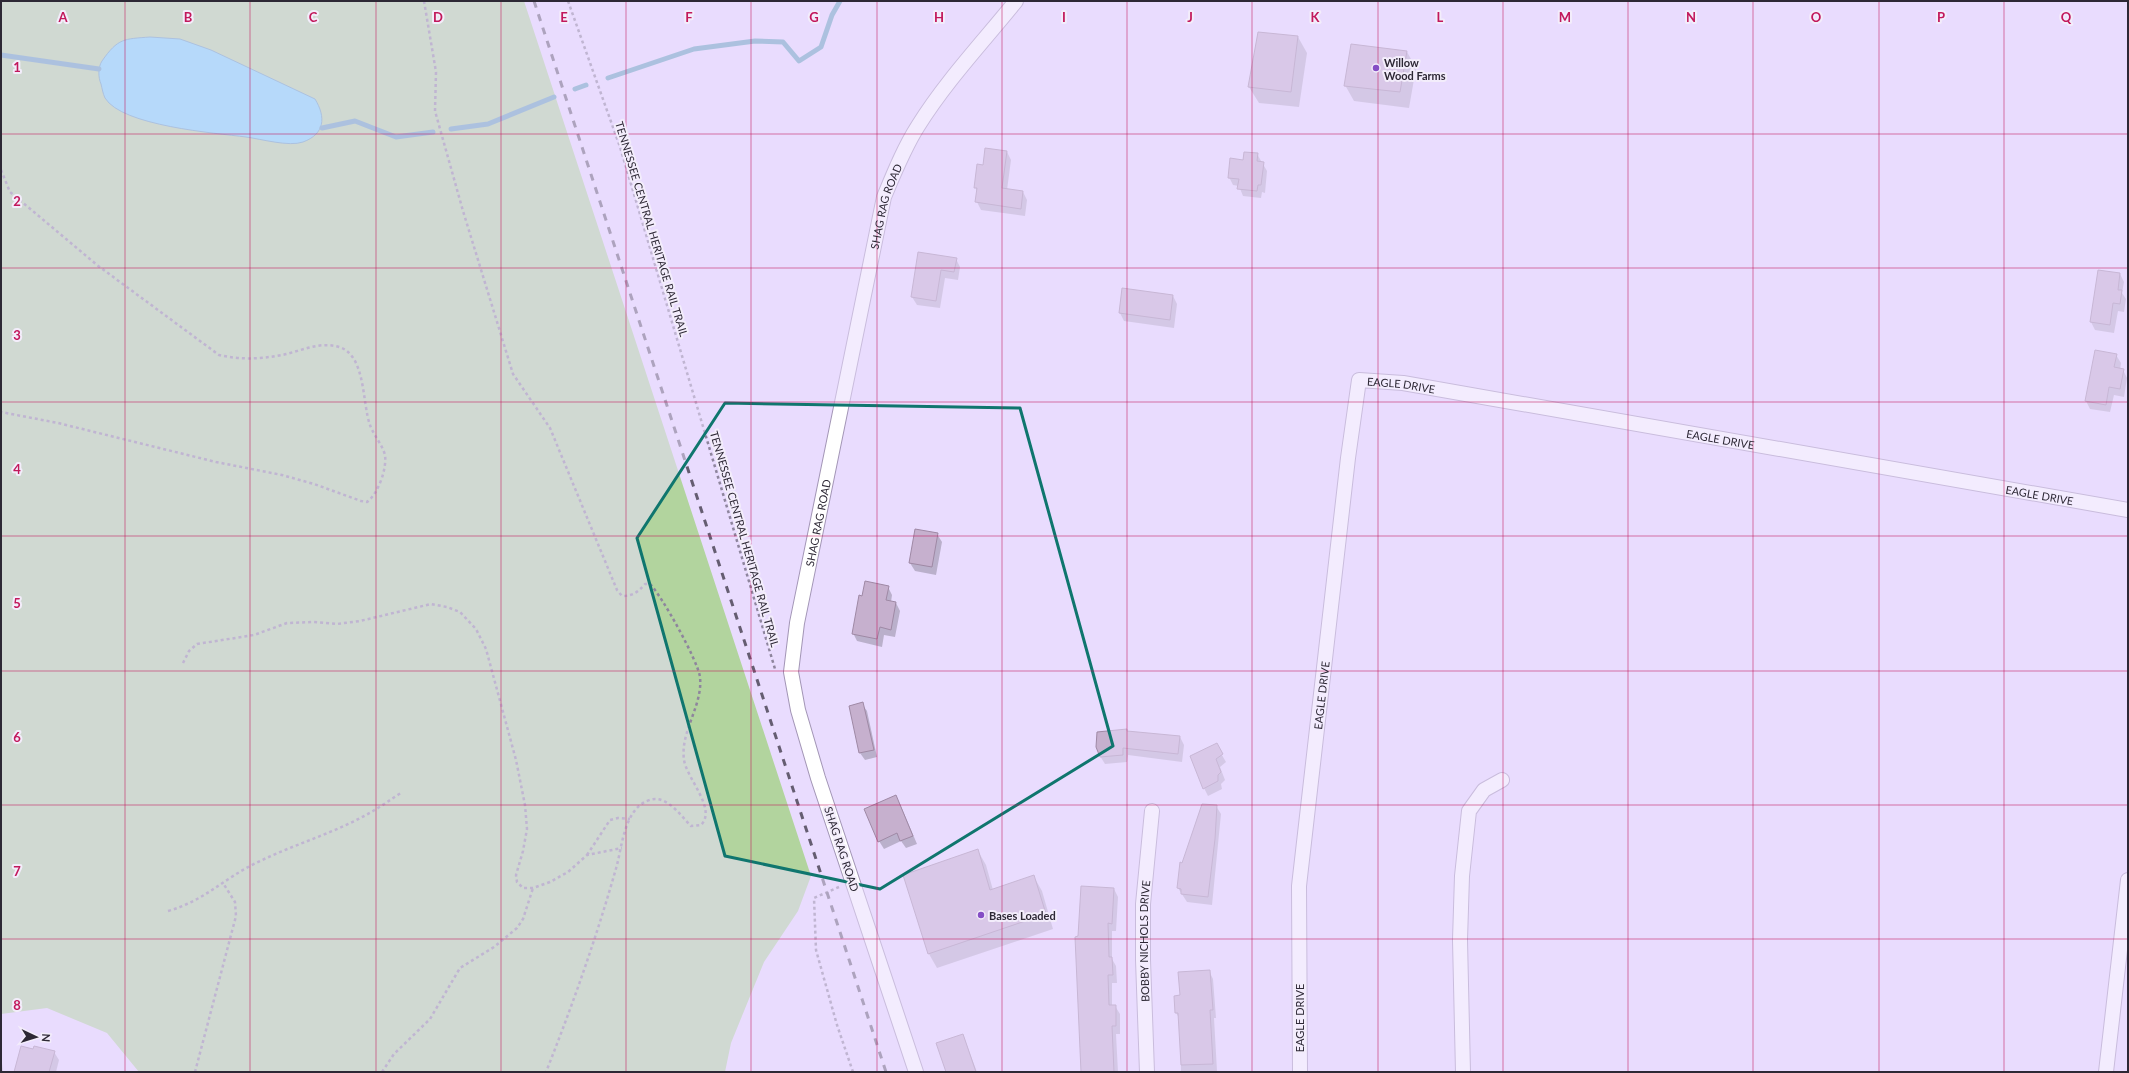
<svg xmlns="http://www.w3.org/2000/svg" width="2129" height="1073" viewBox="0 0 2129 1073" font-family="Lato,sans-serif">
	<rect width="100%" height="100%" fill="#e9dcfe"/>
	<polygon fill="#b2d49e" points="1,1 524,1 811,876 798,911 764,962 731,1043 725,1072 139,1072 107,1033 47,1008 1,1014"/>
	<path fill="#78d5f5" stroke="#62a1bb" d="M 150,37 L 180,39 L 211,50 L 315,99 C 326,117 325,134 303,142 C 289,147 261,139 246,137 C 215,133 122,126 105,98 C 103,94 102,88 101,84 C 98,77 98,67 102,61 C 118,38 124,39 150,37 Z"/>
	<g fill="#0003">
		<polygon points="1259,33 1298,37 1307,53 1299,107 1259,103 1249,87"/>
		<polygon points="1407,52 1416,68 1409,108 1354,101 1345,85"/>
		<polygon points="1007,152 1011,160 1007,190 1023,192 1027,200 1025,216 981,210 977,202 978,193 975,187 984,166"/>
		<polygon points="1257,154 1267,171 1265,193 1262,192 1261,198 1243,196 1239,186 1233,185 1229,177 1244,161"/>
		<polygon points="919,253 956,259 960,267 958,280 945,278 940,308 917,305 912,297"/>
		<polygon points="2099,271 2120,274 2124,282 2122,293 2126,299 2124,312 2118,311 2114,333 2095,330 2091,322"/>
		<polygon points="1123,290 1173,296 1177,304 1174,328 1124,321 1120,313"/>
		<polygon points="2116,355 2121,363 2120,370 2123,370 2127,378 2124,397 2114,395 2110,412 2090,409 2086,401"/>
		<polygon points="937,534 942,542 936,575 915,571 910,563"/>
		<polygon points="888,587 892,595 891,602 896,603 900,611 895,637 884,635 882,647 857,641 853,633 863,597"/>
		<polygon points="862,704 867,711 877,757 865,760 860,753"/>
		<polygon points="1128,733 1180,737 1184,745 1182,762 1128,755 1127,762 1105,764 1100,756"/>
		<polygon points="1216,745 1226,762 1220,767 1225,780 1221,784 1222,789 1208,796 1204,788"/>
		<polygon points="900,804 917,844 906,848 901,841 884,849 879,841"/>
		<polygon points="1216,806 1221,814 1212,905 1187,902 1178,888 1181,863 1183,864"/>
		<polygon points="978,851 986,865 993,890 1034,877 1042,891 1053,929 937,968 929,954"/>
		<polygon points="1114,889 1118,897 1116,931 1112,931 1112,959 1116,966 1117,983 1112,983 1112,1006 1115,1006 1120,1014 1120,1034 1116,1034 1118,1072 1081,1072 1079,937"/>
		<polygon points="1209,971 1213,979 1216,1018 1214,1018 1217,1071 1181,1072 1180,1019 1176,1013 1181,996"/>
		<polygon points="963,1035 977,1072 947,1072"/>
		<polygon points="34,1050 54,1052 59,1060 56,1072 15,1072"/>
		<polygon points="1,1054 3,1072 1,1072"/>
	</g>
	<g fill="none" stroke-linecap="round" stroke-linejoin="round">
		<g stroke="#62a1bb" stroke-width="5">
			<polyline points="1,55 99,69"/>
			<polyline points="608,78 694,49 755,41 783,42 799,61 821,47 832,15 840,1"/>
			<polyline points="575,89 586,85"/>
			<polyline points="322,128 355,121 396,137 433,132"/>
			<polyline points="451,129 488,124 554,97"/>
		</g>
	</g>
	<g fill="#c6b0ce" stroke="#9f89a5">
		<polygon points="1258,32 1298,36 1291,92 1248,87"/>
		<polygon points="1351,44 1407,51 1400,92 1344,86"/>
		<polygon points="985,148 1007,151 1002,188 1023,191 1021,209 975,202 977,188 974,188 977,164 983,165"/>
		<polygon points="1244,152 1258,153 1257,161 1264,162 1261,185 1258,185 1257,191 1237,189 1239,179 1228,178 1230,158 1243,160"/>
		<polygon points="918,252 957,258 954,272 941,270 936,301 911,297"/>
		<polygon points="2098,270 2120,273 2118,290 2122,290 2120,304 2113,303 2110,325 2090,322"/>
		<polygon points="1122,288 1173,295 1170,320 1119,313"/>
		<polygon points="2095,350 2117,354 2114,367 2124,369 2120,389 2109,387 2106,405 2085,401"/>
		<polygon points="915,529 938,533 932,567 909,563"/>
		<polygon points="865,581 889,586 886,600 896,602 891,630 880,627 877,639 852,634 859,595 862,596"/>
		<polygon points="863,702 874,750 859,753 849,706"/>
		<polygon points="1127,729 1127,731 1180,736 1178,754 1123,748 1123,755 1100,757 1096,747 1097,732"/>
		<polygon points="1217,743 1223,754 1216,759 1221,772 1218,775 1218,781 1203,789 1190,756"/>
		<polygon points="896,795 913,836 900,841 897,833 878,842 864,809"/>
		<polygon points="1202,804 1217,805 1215,839 1208,897 1181,894 1181,889 1177,888 1180,862 1182,863"/>
		<polygon points="978,849 990,890 1034,875 1046,914 928,954 903,875"/>
		<polygon points="1081,886 1114,888 1112,924 1108,923 1109,957 1112,957 1113,975 1108,975 1109,1005 1116,1005 1116,1026 1112,1026 1114,1072 1081,1072 1075,937 1078,936"/>
		<polygon points="1210,970 1213,1010 1210,1010 1213,1064 1181,1065 1178,1013 1175,1013 1174,996 1180,995 1178,972"/>
		<polygon points="963,1034 976,1072 946,1072 936,1043"/>
		<polygon points="21,1046 33,1049 34,1046 55,1051 49,1072 14,1072"/>
	</g>
	<g fill="none" stroke-linecap="round" stroke-linejoin="round">
		<defs>
			<g id="street">
				<path id="s1" d="M 916,1072 L 818,778 L 798,710 L 791,672 L 797,623 L 884,197 C 894,173 904,148 918,126 C 946,81 983,42 1016,1"/>
				<path id="s2" d="M 1147,1072 L 1143,960 L 1143,904 L 1152,811"/>
				<path id="s3" d="M 1300,1072 L 1299,886 L 1348,458 L 1359,380 L 1403,383 L 2128,510"/>
				<polyline points="1463,1072 1460,940 1462,876 1469,811 1484,790 1502,780"/>
				<polyline points="2106,1072 2128,880"/>
			</g>
		</defs>
		<use href="#street" stroke="#a396b6" stroke-width="16"/>
		<g stroke="#8e859d" stroke-width="2.5" stroke-dasharray="3 3" stroke-linecap="butt">
			<path d="M 424,1 L 436,72 L 435,111 L 463,211 L 513,374 L 550,428 L 617,590 L 622,596 C 633,596 638,592 645,584 L 650,584 C 662,596 698,661 700,677 C 703,706 680,731 684,760 C 687,779 717,809 701,825 L 691,826 C 680,815 665,792 647,801 C 625,810 622,845 617,865 C 597,936 573,1004 546,1072"/>
			<polyline points="568,1 620,147 775,669"/>
			<path d="M 1,170 L 10,192 L 28,207 L 97,265 L 219,355 C 241,360 261,359 282,355 C 301,351 320,341 339,347 C 366,355 362,403 370,425 C 374,436 382,444 385,455 C 387,469 378,494 367,502 L 361,501 L 314,484 L 282,475 L 216,462 L 58,423 L 1,412"/>
			<polyline points="183,663 189,651 197,644 254,635 287,623 314,622 337,624 360,621 431,604 447,607 460,612 476,629 486,649 516,760 525,805 527,829 523,851 516,875 517,882 523,888 533,888 550,882 568,872 587,855 622,848"/>
			<polyline points="587,855 610,820 618,818 630,819"/>
			<polyline points="839,887 814,898 816,950 837,1025 853,1072"/>
			<path d="M 168,911 C 204,901 223,879 256,863 C 294,844 336,833 373,811 C 382,806 391,799 401,793"/>
			<polyline points="195,1072 236,916 235,902 223,883"/>
			<polyline points="382,1072 394,1054 430,1019 460,968 494,947 517,928 523,919 533,888"/>
		</g>
		<use href="#street" stroke="#fff" stroke-width="14"/>
		<polyline stroke="#655d71" stroke-width="3" stroke-dasharray="7 7" stroke-linecap="butt" points="534,1 886,1072"/>
	</g>
	<path d="M0 0H2129V1073H0ZM 725,403 L 1020,408 L 1113,746 L 880,889 L 725,856 L 637,538 Z" fill="#e9dcfe" fill-opacity=".55" fill-rule="evenodd"/>
	<path fill="none" stroke="#0f766e" stroke-width="3" stroke-linejoin="round" d="M 725,403 L 1020,408 L 1113,746 L 880,889 L 725,856 L 637,538 Z"/>
	<path fill="none" stroke="#c2185b" stroke-width="1" stroke-opacity="0.55" d="M 125,1 L 125,1072M 250,1 L 250,1072M 376,1 L 376,1072M 501,1 L 501,1072M 626,1 L 626,1072M 751,1 L 751,1072M 877,1 L 877,1072M 1002,1 L 1002,1072M 1127,1 L 1127,1072M 1252,1 L 1252,1072M 1378,1 L 1378,1072M 1503,1 L 1503,1072M 1628,1 L 1628,1072M 1753,1 L 1753,1072M 1879,1 L 1879,1072M 2004,1 L 2004,1072M 1,134 L 2128,134M 1,268 L 2128,268M 1,402 L 2128,402M 1,536 L 2128,536M 1,671 L 2128,671M 1,805 L 2128,805M 1,939 L 2128,939"/>
	<g fill="#854ec5" stroke="#f3edfb" stroke-width="1.5">
		<circle cx="1376" cy="68" r="4"/>
		<circle cx="981" cy="915" r="4"/>
	</g>
	<g text-anchor="middle" dominant-baseline="central" stroke-width="4" stroke-linejoin="round" paint-order="stroke">
		<g font-size="11" font-weight="bold" fill="#2d2835" stroke="#f3edfb" text-anchor="start">
			<text x="1384" y="62">Willow<tspan x="1384" dy="13">Wood Farms</tspan></text>
			<text x="989" y="915">Bases Loaded</text>
		</g>
		<g font-size="11" fill="#2d2835" stroke="#f3edfb">
			<text stroke="none"><textPath href="#s1" startOffset="895">SHAG RAG ROAD</textPath></text>
			<text transform="translate(652 229) rotate(73)">TENNESSEE CENTRAL HERITAGE RAIL TRAIL</text>
			<text stroke="none"><textPath href="#s3" startOffset="738">EAGLE DRIVE</textPath></text>
			<text stroke="none"><textPath href="#s3" startOffset="1062">EAGLE DRIVE</textPath></text>
			<text stroke="none"><textPath href="#s3" startOffset="1386">EAGLE DRIVE</textPath></text>
			<text stroke="none"><textPath href="#s1" startOffset="571">SHAG RAG ROAD</textPath></text>
			<text transform="translate(745 539) rotate(74)">TENNESSEE CENTRAL HERITAGE RAIL TRAIL</text>
			<text stroke="none"><textPath href="#s3" startOffset="378">EAGLE DRIVE</textPath></text>
			<text transform="translate(842 849) rotate(72)">SHAG RAG ROAD</text>
			<text stroke="none"><textPath href="#s2" startOffset="131">BOBBY NICHOLS DRIVE</textPath></text>
			<text transform="translate(1299 1018) rotate(-90)">EAGLE DRIVE</text>
		</g>
	</g>
	<g font-size="13" text-anchor="middle" font-weight="bold" fill="#c2185b" stroke="#f3edfb" stroke-width="4" stroke-linejoin="round" paint-order="stroke">
		<text x="63" y="22">A</text>
		<text x="188" y="22">B</text>
		<text x="313" y="22">C</text>
		<text x="438" y="22">D</text>
		<text x="564" y="22">E</text>
		<text x="689" y="22">F</text>
		<text x="814" y="22">G</text>
		<text x="939" y="22">H</text>
		<text x="1064" y="22">I</text>
		<text x="1190" y="22">J</text>
		<text x="1315" y="22">K</text>
		<text x="1440" y="22">L</text>
		<text x="1565" y="22">M</text>
		<text x="1691" y="22">N</text>
		<text x="1816" y="22">O</text>
		<text x="1941" y="22">P</text>
		<text x="2066" y="22">Q</text>
		<text x="17" y="72">1</text>
		<text x="17" y="206">2</text>
		<text x="17" y="340">3</text>
		<text x="17" y="474">4</text>
		<text x="17" y="608">5</text>
		<text x="17" y="742">6</text>
		<text x="17" y="876">7</text>
		<text x="17" y="1010">8</text>
	</g>
	<rect width="2129" height="1073" fill="none" stroke="#2d2835" stroke-width="4"/>
	<g transform="translate(36 1037) rotate(94)" stroke="#f3edfb" stroke-width="3" paint-order="stroke">
	<path d="M0-3L7 15L0 10L-7 15Z" fill="#2d2835"/>
	<text y="-6" font-size="11" font-weight="bold" text-anchor="middle" fill="#2d2835">N</text>
	</g>
</svg>
